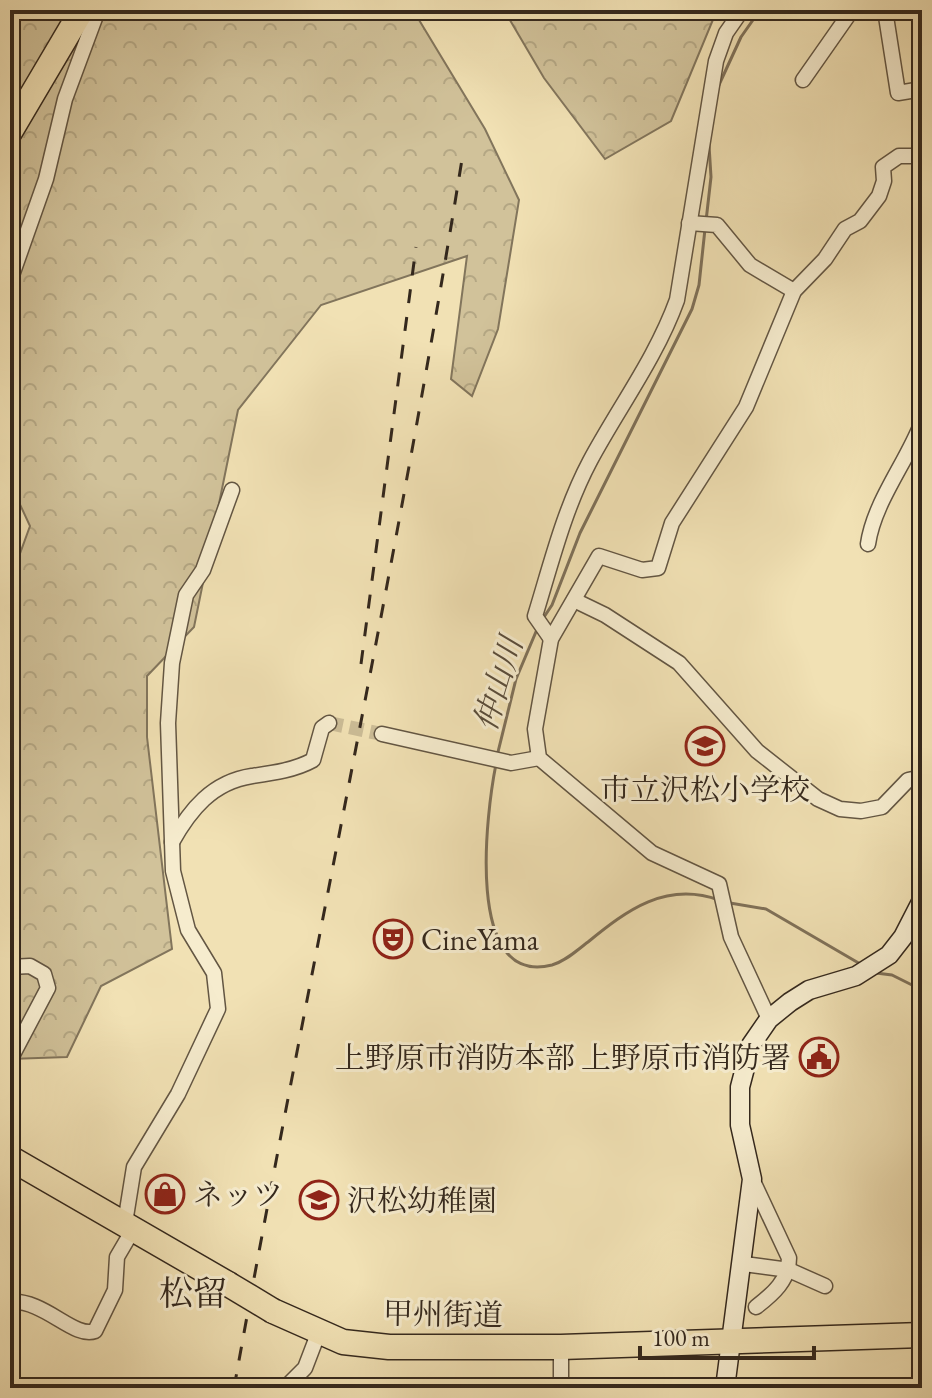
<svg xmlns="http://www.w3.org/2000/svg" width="932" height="1398" viewBox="0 0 932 1398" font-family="'EB Garamond','Noto Serif JP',serif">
	<defs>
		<pattern id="forest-crowns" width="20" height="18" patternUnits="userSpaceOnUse" patternTransform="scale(2)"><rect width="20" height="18" fill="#d1c29a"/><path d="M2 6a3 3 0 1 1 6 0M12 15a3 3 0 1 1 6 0" fill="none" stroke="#b4a784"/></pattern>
	</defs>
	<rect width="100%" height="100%" fill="#f1e1b4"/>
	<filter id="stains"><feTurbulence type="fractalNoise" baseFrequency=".0025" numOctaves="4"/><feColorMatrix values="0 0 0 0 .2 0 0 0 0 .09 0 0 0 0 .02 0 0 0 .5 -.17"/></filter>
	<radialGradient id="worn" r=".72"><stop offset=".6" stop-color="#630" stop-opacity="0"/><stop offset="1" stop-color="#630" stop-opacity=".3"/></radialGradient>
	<g fill="url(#forest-crowns)" stroke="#82755c" stroke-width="2">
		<polygon points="26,10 413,10 485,129 519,200 498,329 472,396 451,379 467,256 321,305 238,410 194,627 147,676 147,737 172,949 101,986 67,1057 10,1059 10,581 30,526 10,483 10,40"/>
		<polygon points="504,10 717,10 671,121 605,159 544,78"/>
	</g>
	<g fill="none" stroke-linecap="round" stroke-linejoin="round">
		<g stroke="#7f7159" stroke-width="3">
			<polyline points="718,87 741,37 760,10"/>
			<polyline points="706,221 711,177 709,145"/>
			<polyline points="542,620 552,605 580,533 692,309 699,285 705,229"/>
			<polyline points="497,756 516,679 538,627"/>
			<path d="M 496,764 C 487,809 463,988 552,965 C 566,961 577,950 588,942 C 627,910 666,881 719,900"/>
			<polyline points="730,903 766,909 862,965"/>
			<polyline points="876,973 892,975 922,990"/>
		</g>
		<polyline stroke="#cbbc96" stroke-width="14" stroke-dasharray="14 7" stroke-linecap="butt" points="329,723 382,734"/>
		<defs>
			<g id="street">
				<polyline points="885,10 898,93 922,89"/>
				<polyline points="803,80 852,10"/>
				<polyline points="689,223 717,225 750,265 794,291"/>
				<polyline points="10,281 46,179 65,99 98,10"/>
				<path d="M 868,544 C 874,502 907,462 922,422"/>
				<polyline points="574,600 605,615 679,663 757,751 818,799 840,809 861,811 882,807 908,780 922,777"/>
				<path d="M 551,639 L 535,616 C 551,564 564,510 590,461 C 619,407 656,358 677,300 L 716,61 L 726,33 L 742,10"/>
				<polyline points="382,734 511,763 539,758"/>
				<path d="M 172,842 C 190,810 212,782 252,776 C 273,773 295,770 313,760 L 322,728 L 329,723"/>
				<polyline points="10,967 30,966 44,974 48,988 10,1060"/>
				<polyline points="769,1019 731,937 719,884 652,853 539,758 535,729 551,639 599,556 642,570 658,568 672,523 746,407 794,291 825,259 845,229 860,221 879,196 884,181 883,167 899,156 922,156"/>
				<path d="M 752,1179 L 789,1258 C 789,1280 773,1294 756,1307"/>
				<polyline points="125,1223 134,1167 178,1094 218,1009 214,973 188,930 173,871 168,723 172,663 186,595 203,570 232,490"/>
				<polyline points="744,1264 789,1270 825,1286"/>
				<path d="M 10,1302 C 44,1299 74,1339 95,1331 L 115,1290 L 117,1257 L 134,1228"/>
				<polyline points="561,1347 561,1388"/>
				<polyline points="285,1388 305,1368 318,1334"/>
			</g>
			<polyline id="secondary" points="725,1388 752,1179 740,1125 740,1087 751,1045 769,1019 790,1002 809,990 856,976 889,955 903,937 922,900"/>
			<g id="highway">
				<polyline points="10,132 82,10"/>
				<polyline points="10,1158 228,1284"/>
				<polyline points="273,1311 343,1342 389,1347 561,1347 922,1335"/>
			</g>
		</defs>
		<use href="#street" stroke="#635643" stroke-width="17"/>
		<use href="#secondary" stroke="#34281d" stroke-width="21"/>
		<use href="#highway" stroke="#34281d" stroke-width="27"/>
		<use href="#street" stroke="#f6ecce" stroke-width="14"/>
		<use href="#secondary" stroke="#f6ecce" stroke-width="18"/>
		<use href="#highway" stroke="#f1e1b4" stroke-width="24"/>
		<g stroke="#34281d" stroke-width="3" stroke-dasharray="14 14" stroke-linecap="butt">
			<polyline points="361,664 416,247"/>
			<path d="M 234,1388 C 308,976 397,566 463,153"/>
		</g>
		<defs>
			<polyline id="highway-bridge" points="228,1284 273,1311"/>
		</defs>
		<use href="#highway-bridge" stroke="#34281d" stroke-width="27" stroke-linecap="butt"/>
		<use href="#highway-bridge" stroke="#f1e1b4" stroke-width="24"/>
	</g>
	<defs>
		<symbol id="school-ring" viewBox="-11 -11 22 22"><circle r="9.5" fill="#f6ecce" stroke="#8f2418" stroke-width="1.5"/><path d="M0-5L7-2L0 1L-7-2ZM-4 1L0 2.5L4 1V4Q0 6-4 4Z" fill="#8f2418"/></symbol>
		<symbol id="theatre-ring" viewBox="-11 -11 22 22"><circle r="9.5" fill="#f6ecce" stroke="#8f2418" stroke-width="1.5"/><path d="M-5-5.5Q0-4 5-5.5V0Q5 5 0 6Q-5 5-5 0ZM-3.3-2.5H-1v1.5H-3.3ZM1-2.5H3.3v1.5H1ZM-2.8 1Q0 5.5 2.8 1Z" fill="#8f2418"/></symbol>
		<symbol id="civic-ring" viewBox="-11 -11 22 22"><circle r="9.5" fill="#f6ecce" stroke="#8f2418" stroke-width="1.5"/><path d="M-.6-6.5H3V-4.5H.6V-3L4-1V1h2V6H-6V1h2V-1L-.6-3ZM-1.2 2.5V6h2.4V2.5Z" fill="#8f2418"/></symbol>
		<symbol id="shop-ring" viewBox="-11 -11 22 22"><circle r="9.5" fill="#f6ecce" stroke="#8f2418" stroke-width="1.5"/><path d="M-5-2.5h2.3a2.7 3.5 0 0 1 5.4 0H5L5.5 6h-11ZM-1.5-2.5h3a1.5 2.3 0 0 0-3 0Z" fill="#8f2418"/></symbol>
	</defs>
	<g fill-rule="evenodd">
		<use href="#school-ring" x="683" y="724" width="44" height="44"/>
		<use href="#theatre-ring" x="371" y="917" width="44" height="44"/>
		<use href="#civic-ring" x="797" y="1035" width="44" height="44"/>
		<use href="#shop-ring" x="143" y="1172" width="44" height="44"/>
		<use href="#school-ring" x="297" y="1178" width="44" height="44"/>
	</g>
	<g text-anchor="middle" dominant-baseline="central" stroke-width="6" stroke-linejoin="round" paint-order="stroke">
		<g font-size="30" fill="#34281d" stroke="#f6ecce" text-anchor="start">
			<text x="705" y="789" text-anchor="middle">市立沢松小学校</text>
			<text x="421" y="939">CineYama</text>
			<text x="791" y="1057" text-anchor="end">上野原市消防本部 上野原市消防署</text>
			<text x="193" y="1194">ネッツ</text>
			<text x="347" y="1200">沢松幼稚園</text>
		</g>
		<g font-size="30" fill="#34281d" stroke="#f6ecce">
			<text transform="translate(443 1314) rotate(1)">甲州街道</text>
		</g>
		<g font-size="32" font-style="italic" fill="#5a4d3b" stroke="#f6ecce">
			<text transform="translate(498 684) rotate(-73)">仲山川</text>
		</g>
		<g font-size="34" fill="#34281d" stroke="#f6ecce">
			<text x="193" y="1293">松留</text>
		</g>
	</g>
	<rect width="932" height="1398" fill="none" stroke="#f1e1b4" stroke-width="40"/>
	<rect x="12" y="12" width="908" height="1374" fill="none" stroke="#34281d" stroke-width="4"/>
	<rect x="20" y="20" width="892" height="1358" fill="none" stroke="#34281d" stroke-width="2"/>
	<path d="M640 1346v12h174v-12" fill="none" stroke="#34281d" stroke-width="4"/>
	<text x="652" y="1346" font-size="24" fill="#34281d" stroke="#f6ecce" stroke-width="6" paint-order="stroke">100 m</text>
	<rect width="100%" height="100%" filter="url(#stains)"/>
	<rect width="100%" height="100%" fill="url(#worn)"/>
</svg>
